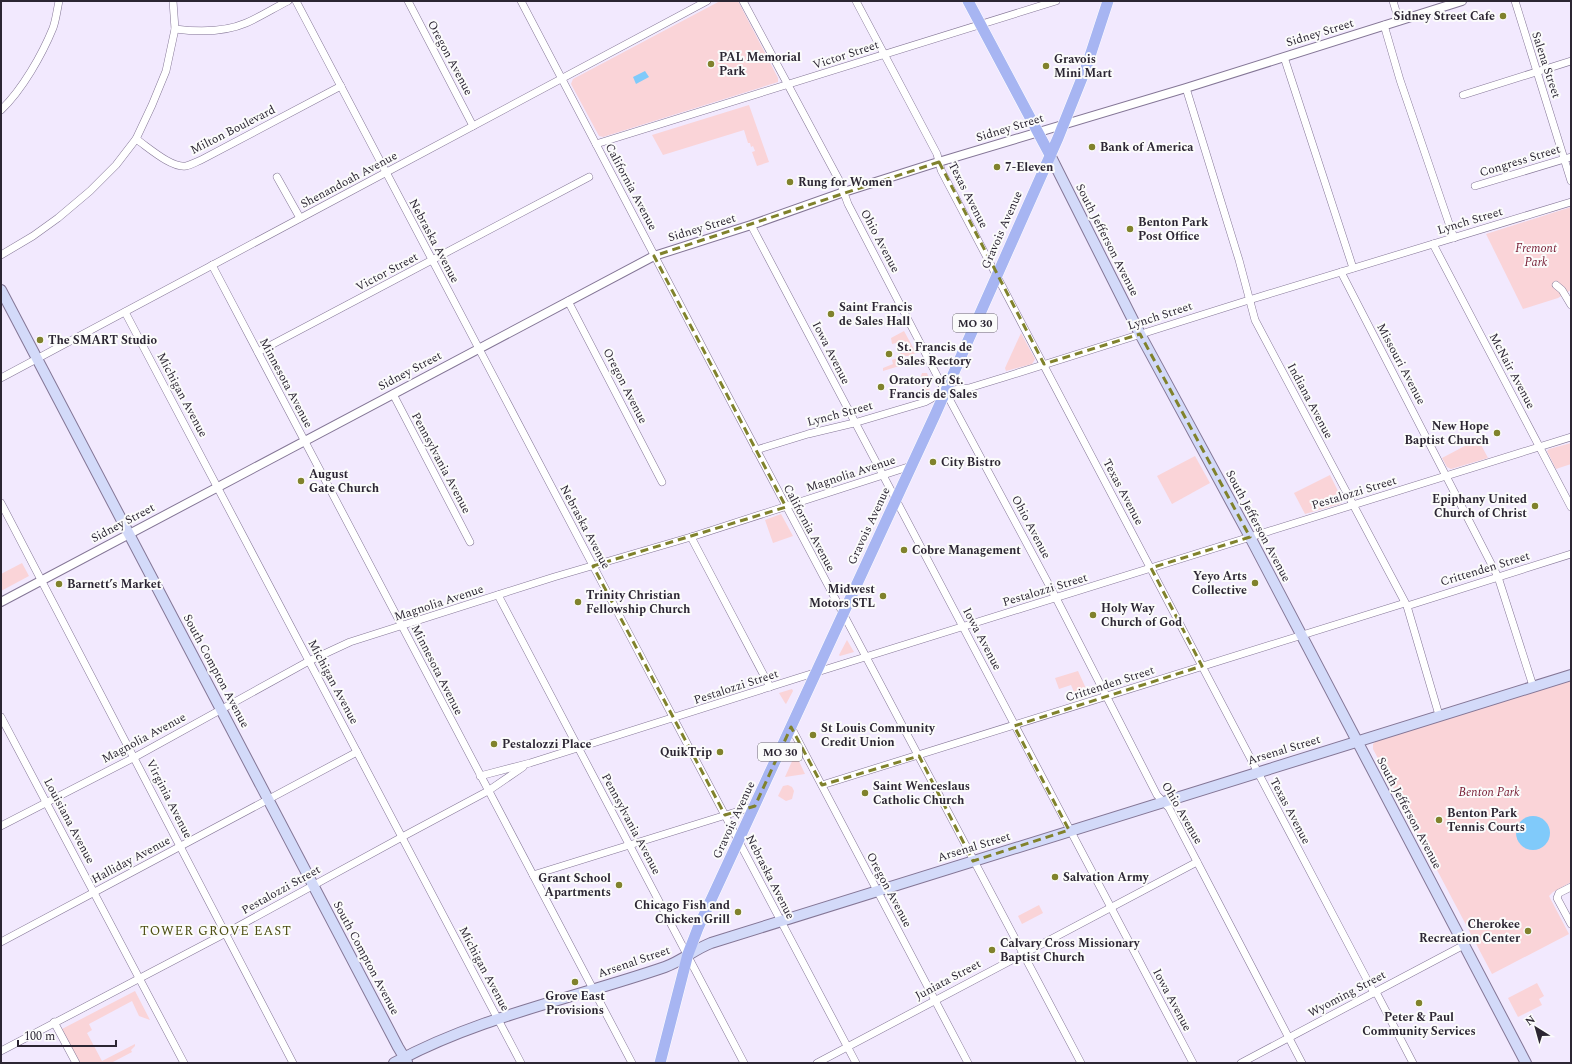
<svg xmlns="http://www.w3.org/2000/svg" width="1572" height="1064" viewBox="0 0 1572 1064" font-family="Spectral,serif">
	<rect width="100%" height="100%" fill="#f2e9fe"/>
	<g fill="#fad4d8">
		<polygon points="720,1 738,1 778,78 778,82 603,137 599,136 571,84 573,79"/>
		<polygon points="749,105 769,162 757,166 752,152 755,151 753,146 751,147 750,143 748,143 744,130 663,155 652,135"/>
		<polygon points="1571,207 1571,290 1558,298 1523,309 1486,234"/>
		<polygon points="904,331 916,353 909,356 903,356 900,353 906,353 908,351 904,341 892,344 891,338"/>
		<polygon points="1021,333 1035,359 1034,361 1032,364 1006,371 1005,368"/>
		<polygon points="900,357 908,360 906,364 883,371 883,368 893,364 892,360"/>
		<polygon points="922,373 927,373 931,384 929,391 925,393 921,376"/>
		<polygon points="1478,439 1488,458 1451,469 1447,467 1442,458"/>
		<polygon points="1571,443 1571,464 1556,469 1547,451 1549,449"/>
		<polygon points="1195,456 1210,483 1172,504 1157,476"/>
		<polygon points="1330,475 1343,501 1340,504 1305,514 1294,493"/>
		<polygon points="781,514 793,536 773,543 765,520"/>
		<polygon points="22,563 29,576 1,591 1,574"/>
		<polygon points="847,640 854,652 840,656 839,655"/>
		<polygon points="1078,671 1089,695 1077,699 1071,685 1059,689 1055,678"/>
		<polygon points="1571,680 1571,882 1553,892 1549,896 1569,934 1492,974 1373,749 1373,744 1378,740"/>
		<polygon points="792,689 793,691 786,704 785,703 779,693"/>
		<polygon points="797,757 805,774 785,777 793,759"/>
		<polygon points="788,785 792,787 794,791 792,799 786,801 778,796 783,786"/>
		<polygon points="1039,905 1043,913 1022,924 1018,916"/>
		<polygon points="1537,983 1544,996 1539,999 1542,1005 1518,1017 1508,998"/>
		<polygon points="135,991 150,1020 139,1016 132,1001 89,1024 92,1030 87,1033 102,1061 135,1044 135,1046 131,1050 132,1052 111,1063 80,1063 62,1029"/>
	</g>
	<g fill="#80cafa">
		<polygon points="645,71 649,77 636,84 633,77"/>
		<circle cx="1533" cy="833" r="17"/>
	</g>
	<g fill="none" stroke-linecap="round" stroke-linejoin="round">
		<defs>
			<g id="minor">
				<polyline points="296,1 618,613 856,1063"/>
				<polyline points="408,1 473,126"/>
				<path d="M 521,1 C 706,356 893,709 1081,1063"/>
				<polyline points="743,1 840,182 848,204 945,391 1056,598 1157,795 1169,808 1302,1063"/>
				<polyline points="856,1 937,154 941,170 1374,993"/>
				<polyline points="1393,1 1399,21"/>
				<polyline points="1515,1 1571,181"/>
				<polyline points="1384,25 1400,80 1454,238"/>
				<path d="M 175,29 C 198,32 225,32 246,23 C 260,17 274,8 288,1"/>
				<polyline points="1284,57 1353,268"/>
				<polyline points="1186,88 1239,260 1255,320 1407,606 1439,715"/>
				<polyline points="1463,95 1571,61"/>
				<path d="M 1,110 C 22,90 42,55 53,28 C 56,20 57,10 59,1"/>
				<path d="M 136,139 C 148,147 171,168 186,166 C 191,165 196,162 201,160 L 341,86"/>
				<polyline points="596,144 1056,1"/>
				<polyline points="277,177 300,218"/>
				<polyline points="1475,186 1571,157"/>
				<polyline points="751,225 1193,1063"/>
				<polyline points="1433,244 1571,507"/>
				<polyline points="1,255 33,236 58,218 90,191 116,165 136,139 152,105 166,71 175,29 173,1"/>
				<polyline points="212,265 632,1063"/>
				<polyline points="1341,272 1498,577 1533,686"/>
				<polyline points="1556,285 1562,290 1571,305"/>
				<polyline points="568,301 662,482"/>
				<polyline points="125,312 521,1063"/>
				<polyline points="258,352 589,177"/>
				<polyline points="1,378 707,1"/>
				<polyline points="393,394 470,542"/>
				<polyline points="756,450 808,434 854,423 925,402 945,391 969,388 1005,377 1249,300 1571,202"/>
				<polyline points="1,503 293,1063"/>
				<polyline points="691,537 770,687"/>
				<polyline points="498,595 744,1063"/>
				<polyline points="1407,606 1571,554"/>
				<polyline points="1,717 184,1063"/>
				<polyline points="791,727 968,1063"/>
				<polyline points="480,776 530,763 798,678 1571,437"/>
				<polyline points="822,785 1405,603"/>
				<polyline points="1,826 135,757 309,661 350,642 554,577 691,537 911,466"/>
				<polyline points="533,875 755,806"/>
				<polyline points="1571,887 1559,893 1557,898 1571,924"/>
				<polyline points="1,942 357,752"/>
				<polyline points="1376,992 1413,1063"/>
				<polyline points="54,1022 76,1063"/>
				<polyline points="1,1051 226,933 402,837 488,791 523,767"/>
				<polyline points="817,1063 1197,862"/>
				<polyline points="1241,1063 1464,945"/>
			</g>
			<polyline id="tertiary" points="1,602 654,256 751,225 844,192 932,164 1186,88 1462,1"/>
			<g id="secondary">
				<polyline points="1050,155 1140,334 1250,537 1526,1063"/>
				<polyline points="1,290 398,1047 407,1062"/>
				<path d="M 394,1063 C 478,1017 575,998 665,967 C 682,961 695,949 711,943 L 1571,675"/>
			</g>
			<g id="primary">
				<polyline points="968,1 1050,155"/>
				<polyline points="660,1063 688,954 698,928 935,415 1058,138 1086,68 1108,1"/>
			</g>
		</defs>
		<use href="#minor" stroke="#847696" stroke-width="8"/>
		<use href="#tertiary" stroke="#847696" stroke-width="10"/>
		<use href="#secondary" stroke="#847696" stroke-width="12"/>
		<use href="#primary" stroke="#fff" stroke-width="12"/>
		<use href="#minor" stroke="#fff" stroke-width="7"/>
		<use href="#tertiary" stroke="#fff" stroke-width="8"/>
		<use href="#secondary" stroke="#d3daf9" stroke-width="10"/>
		<use href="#primary" stroke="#a7b5f2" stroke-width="11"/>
	</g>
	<path fill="none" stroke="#80822c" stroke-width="3" stroke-dasharray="8 5" stroke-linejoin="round" d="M 939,162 L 1044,364 L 1140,334 L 1250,537 L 1151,568 L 1202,666 L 1014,726 L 1069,830 L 973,861 L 919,756 L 822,785 L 791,727 L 755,806 L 725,815 L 593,566 L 786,507 L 654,256 Z"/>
	<g fill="#80822c" stroke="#fbfbfb" stroke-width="1.5">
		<circle cx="1503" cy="16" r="4"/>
		<circle cx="711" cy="64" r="4"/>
		<circle cx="1046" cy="66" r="4"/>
		<circle cx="1092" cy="147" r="4"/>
		<circle cx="997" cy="167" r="4"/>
		<circle cx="790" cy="182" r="4"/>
		<circle cx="1130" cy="229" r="4"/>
		<circle cx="831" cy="314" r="4"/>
		<circle cx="40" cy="340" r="4"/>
		<circle cx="889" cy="354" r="4"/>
		<circle cx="881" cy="387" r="4"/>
		<circle cx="1497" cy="433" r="4"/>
		<circle cx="933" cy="462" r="4"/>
		<circle cx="301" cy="481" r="4"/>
		<circle cx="1535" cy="506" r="4"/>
		<circle cx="904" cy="550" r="4"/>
		<circle cx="1255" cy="583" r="4"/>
		<circle cx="59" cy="584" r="4"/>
		<circle cx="883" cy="596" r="4"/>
		<circle cx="578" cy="602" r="4"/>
		<circle cx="1093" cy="615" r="4"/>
		<circle cx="813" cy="735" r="4"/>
		<circle cx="494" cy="744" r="4"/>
		<circle cx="720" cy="752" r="4"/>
		<circle cx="865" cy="793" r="4"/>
		<circle cx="1439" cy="820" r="4"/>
		<circle cx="1055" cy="877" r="4"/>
		<circle cx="619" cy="885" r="4"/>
		<circle cx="738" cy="912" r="4"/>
		<circle cx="1528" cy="931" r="4"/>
		<circle cx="992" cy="950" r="4"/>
		<circle cx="575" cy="982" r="4"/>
		<circle cx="1419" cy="1003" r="4"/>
	</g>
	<g text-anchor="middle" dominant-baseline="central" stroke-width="4" stroke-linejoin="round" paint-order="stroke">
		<g fill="#fbfbfb" stroke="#6a666f" stroke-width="1">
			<rect x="953" y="314" width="44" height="18" rx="3"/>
			<rect x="758" y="743" width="44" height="18" rx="3"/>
		</g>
		<g font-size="11" font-weight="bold" fill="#2c2633">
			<text x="975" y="323">MO 30</text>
			<text x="780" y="752">MO 30</text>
		</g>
		<g font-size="12" font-weight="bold" fill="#2c2633" stroke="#fbfbfb" text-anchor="start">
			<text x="1495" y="16" text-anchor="end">Sidney Street Cafe</text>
			<text x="719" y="57">PAL Memorial<tspan x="719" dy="14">Park</tspan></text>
			<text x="1054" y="59">Gravois<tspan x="1054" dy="14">Mini Mart</tspan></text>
			<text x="1100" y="147">Bank of America</text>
			<text x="1005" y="167">7-Eleven</text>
			<text x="798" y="182">Rung for Women</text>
			<text x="1138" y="222">Benton Park<tspan x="1138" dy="14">Post Office</tspan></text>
			<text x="839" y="307">Saint Francis<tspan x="839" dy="14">de Sales Hall</tspan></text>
			<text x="48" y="340">The SMART Studio</text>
			<text x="897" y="347">St. Francis de<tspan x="897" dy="14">Sales Rectory</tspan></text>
			<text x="889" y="380">Oratory of St.<tspan x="889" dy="14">Francis de Sales</tspan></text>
			<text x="1489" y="426" text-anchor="end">New Hope<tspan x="1489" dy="14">Baptist Church</tspan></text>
			<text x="941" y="462">City Bistro</text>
			<text x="309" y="474">August<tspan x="309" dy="14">Gate Church</tspan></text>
			<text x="1527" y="499" text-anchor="end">Epiphany United<tspan x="1527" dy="14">Church of Christ</tspan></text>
			<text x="912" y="550">Cobre Management</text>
			<text x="1247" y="576" text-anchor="end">Yeyo Arts<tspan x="1247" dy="14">Collective</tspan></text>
			<text x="67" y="584">Barnett’s Market</text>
			<text x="875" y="589" text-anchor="end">Midwest<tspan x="875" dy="14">Motors STL</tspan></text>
			<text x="586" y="595">Trinity Christian<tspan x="586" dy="14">Fellowship Church</tspan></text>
			<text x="1101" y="608">Holy Way<tspan x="1101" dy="14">Church of God</tspan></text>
			<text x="821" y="728">St Louis Community<tspan x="821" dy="14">Credit Union</tspan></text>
			<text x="502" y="744">Pestalozzi Place</text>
			<text x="712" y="752" text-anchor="end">QuikTrip</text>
			<text x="873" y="786">Saint Wenceslaus<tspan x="873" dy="14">Catholic Church</tspan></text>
			<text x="1447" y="813">Benton Park<tspan x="1447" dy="14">Tennis Courts</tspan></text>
			<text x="1063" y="877">Salvation Army</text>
			<text x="611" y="878" text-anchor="end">Grant School<tspan x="611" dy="14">Apartments</tspan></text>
			<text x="730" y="905" text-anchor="end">Chicago Fish and<tspan x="730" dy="14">Chicken Grill</tspan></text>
			<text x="1520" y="924" text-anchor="end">Cherokee<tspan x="1520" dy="14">Recreation Center</tspan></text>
			<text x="1000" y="943">Calvary Cross Missionary<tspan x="1000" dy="14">Baptist Church</tspan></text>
			<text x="575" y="996" text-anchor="middle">Grove East<tspan x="575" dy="14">Provisions</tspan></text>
			<text x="1419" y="1017" text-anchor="middle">Peter &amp; Paul<tspan x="1419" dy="14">Community Services</tspan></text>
		</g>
		<g font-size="12" fill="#2c2633" stroke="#fbfbfb">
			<text transform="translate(1320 33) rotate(-17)">Sidney Street</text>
			<text transform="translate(846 55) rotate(-18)">Victor Street</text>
			<text transform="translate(450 58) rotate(62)">Oregon Avenue</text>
			<text transform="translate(1546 65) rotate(72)">Salena Street</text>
			<text transform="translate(1010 128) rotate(-17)">Sidney Street</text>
			<text transform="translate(233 130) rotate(-27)">Milton Boulevard</text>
			<text transform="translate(1520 161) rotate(-17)">Congress Street</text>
			<text transform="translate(349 180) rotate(-28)">Shenandoah Avenue</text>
			<text transform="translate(631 187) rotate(62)">California Avenue</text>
			<text transform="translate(968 195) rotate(63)">Texas Avenue</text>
			<text transform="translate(1470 221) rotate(-17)">Lynch Street</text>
			<text transform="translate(702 228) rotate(-17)">Sidney Street</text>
			<text transform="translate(1002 230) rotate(-66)">Gravois Avenue</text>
			<text transform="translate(1107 240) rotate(63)">South Jefferson Avenue</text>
			<text transform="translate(434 241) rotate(62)">Nebraska Avenue</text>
			<text transform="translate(880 241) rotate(62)">Ohio Avenue</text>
			<text transform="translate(387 272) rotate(-28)">Victor Street</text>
			<text transform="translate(1160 316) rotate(-18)">Lynch Street</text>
			<text transform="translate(831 353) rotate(63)">Iowa Avenue</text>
			<text transform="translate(1401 364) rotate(62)">Missouri Avenue</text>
			<text transform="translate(410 371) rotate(-28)">Sidney Street</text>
			<text transform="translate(1512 371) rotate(62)">McNair Avenue</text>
			<text transform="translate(286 383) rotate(62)">Minnesota Avenue</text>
			<text transform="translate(625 386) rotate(63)">Oregon Avenue</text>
			<text transform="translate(182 395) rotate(62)">Michigan Avenue</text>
			<text transform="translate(1310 401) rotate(62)">Indiana Avenue</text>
			<text transform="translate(840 414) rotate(-15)">Lynch Street</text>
			<text transform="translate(441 463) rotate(62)">Pennsylvania Avenue</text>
			<text transform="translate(851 474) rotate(-18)">Magnolia Avenue</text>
			<text transform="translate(1123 492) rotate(62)">Texas Avenue</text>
			<text transform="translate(1354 493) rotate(-17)">Pestalozzi Street</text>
			<text transform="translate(123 523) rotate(-28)">Sidney Street</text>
			<text transform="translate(869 526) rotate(-65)">Gravois Avenue</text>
			<text transform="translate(1258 526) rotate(62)">South Jefferson Avenue</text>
			<text transform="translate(585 527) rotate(62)">Nebraska Avenue</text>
			<text transform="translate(1031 527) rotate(62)">Ohio Avenue</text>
			<text transform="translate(809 528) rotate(62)">California Avenue</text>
			<text transform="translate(1485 569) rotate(-17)">Crittenden Street</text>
			<text transform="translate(1045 590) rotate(-17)">Pestalozzi Street</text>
			<text transform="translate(439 603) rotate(-18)">Magnolia Avenue</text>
			<text transform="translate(982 639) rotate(62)">Iowa Avenue</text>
			<text transform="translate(437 670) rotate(63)">Minnesota Avenue</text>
			<text transform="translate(216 671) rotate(62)">South Compton Avenue</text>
			<text transform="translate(333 682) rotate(62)">Michigan Avenue</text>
			<text transform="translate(1110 684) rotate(-18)">Crittenden Street</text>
			<text transform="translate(736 687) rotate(-18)">Pestalozzi Street</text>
			<text transform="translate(144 738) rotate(-28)">Magnolia Avenue</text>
			<text transform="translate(1284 750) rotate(-17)">Arsenal Street</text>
			<text transform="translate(169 799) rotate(63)">Virginia Avenue</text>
			<text transform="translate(1290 811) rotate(62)">Texas Avenue</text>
			<text transform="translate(1182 813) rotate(60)">Ohio Avenue</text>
			<text transform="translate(1409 813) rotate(62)">South Jefferson Avenue</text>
			<text transform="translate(734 820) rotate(-65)">Gravois Avenue</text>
			<text transform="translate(69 821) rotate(62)">Louisiana Avenue</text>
			<text transform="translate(631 824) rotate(62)">Pennsylvania Avenue</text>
			<text transform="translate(974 847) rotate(-17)">Arsenal Street</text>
			<text transform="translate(131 860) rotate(-28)">Halliday Avenue</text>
			<text transform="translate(770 877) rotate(63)">Nebraska Avenue</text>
			<text transform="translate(281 890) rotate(-29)">Pestalozzi Street</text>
			<text transform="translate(889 890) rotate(62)">Oregon Avenue</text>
			<text transform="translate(366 958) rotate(62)">South Compton Avenue</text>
			<text transform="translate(634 962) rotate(-19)">Arsenal Street</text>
			<text transform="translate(484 969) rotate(62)">Michigan Avenue</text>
			<text transform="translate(948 980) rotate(-28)">Juniata Street</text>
			<text transform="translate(1347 994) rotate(-28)">Wyoming Street</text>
			<text transform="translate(1172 1000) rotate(62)">Iowa Avenue</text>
		</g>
		<g font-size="12" font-style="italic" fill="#751a31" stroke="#fbfbfb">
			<text x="1536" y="248">Fremont<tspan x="1536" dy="14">Park</tspan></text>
			<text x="1489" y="792">Benton Park</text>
		</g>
		<g font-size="13" letter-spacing="1" fill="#4d4e12" stroke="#fbfbfb">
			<text x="216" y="931">TOWER GROVE EAST</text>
		</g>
	</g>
	<rect width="1572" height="1064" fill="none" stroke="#2c2633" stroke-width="4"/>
	<g transform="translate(1536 1028) rotate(323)" stroke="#fbfbfb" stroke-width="3" paint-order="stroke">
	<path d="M0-3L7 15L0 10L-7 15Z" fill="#2c2633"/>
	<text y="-6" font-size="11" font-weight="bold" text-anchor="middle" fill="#2c2633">N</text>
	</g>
	<path d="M18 1040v6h98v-6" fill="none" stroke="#2c2633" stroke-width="2"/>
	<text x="24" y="1040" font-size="12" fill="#2c2633" stroke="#fbfbfb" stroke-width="3" paint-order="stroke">100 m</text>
</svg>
